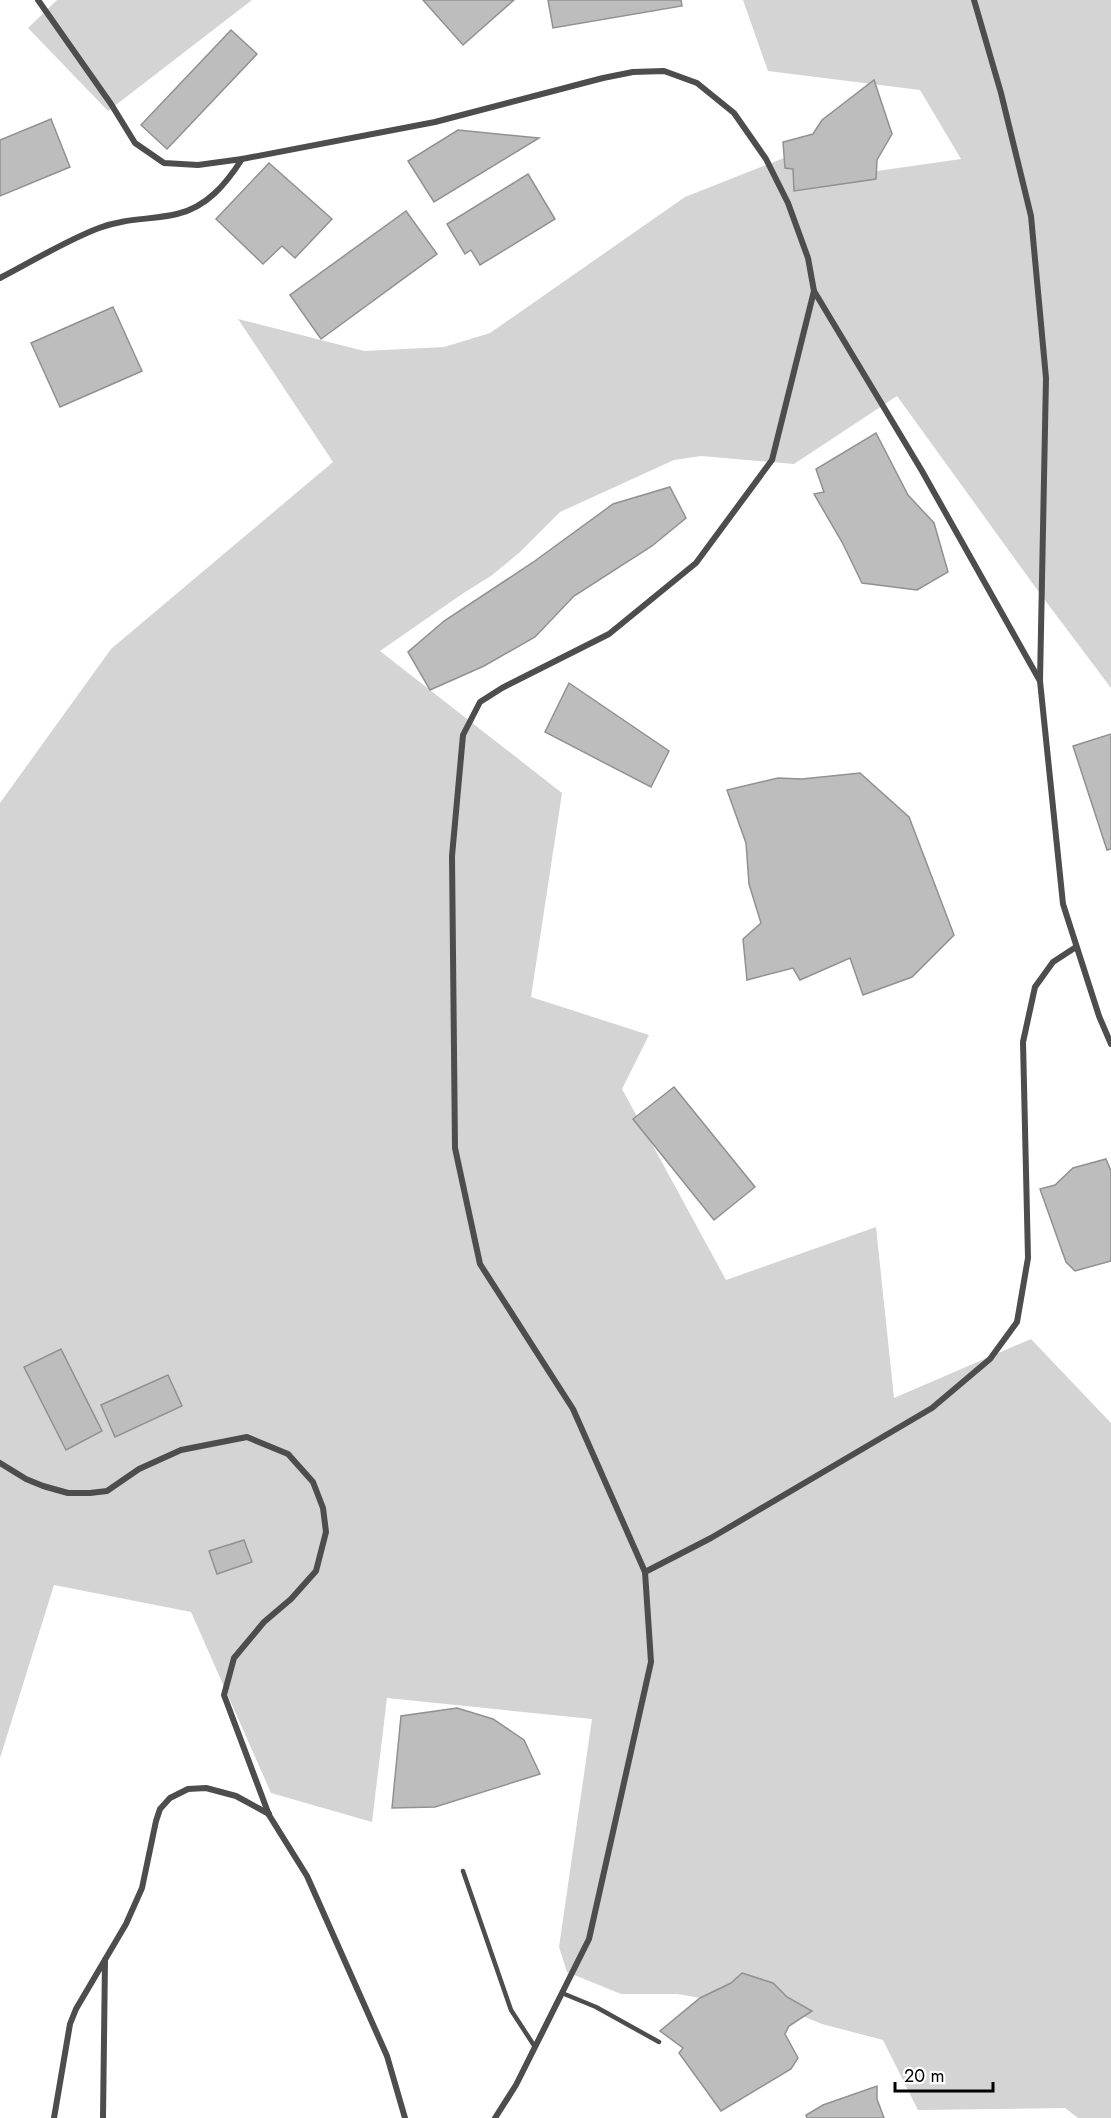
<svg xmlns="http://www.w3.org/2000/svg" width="1111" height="2118" viewBox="0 0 1111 2118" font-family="Jost,sans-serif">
	<rect width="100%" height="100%" fill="#fff"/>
	<g fill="#d4d4d4">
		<polygon points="57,0 252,0 108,111 28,28"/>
		<polygon points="743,0 1111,0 1111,688 1041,595 897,396 794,464 701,456 674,460 560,512 519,553 491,576 465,592 380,651 562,793 531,997 649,1035 622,1089 726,1280 876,1227 894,1398 1031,1339 1111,1423 1111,2118 1078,2118 1065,2108 918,2110 883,2040 822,2024 800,2015 677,1994 621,1994 567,1972 559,1947 592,1719 387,1698 372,1822 271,1793 191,1612 54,1585 0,1758 0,803 111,649 333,462 238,319 364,351 444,347 490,333 685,197 789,156 835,177 961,159 920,90 768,71"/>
	</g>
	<g fill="#bdbdbd" stroke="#919191" stroke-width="1.5">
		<polygon points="423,0 514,0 463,45"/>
		<polygon points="548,0 681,0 682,6 553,28"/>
		<polygon points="231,30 257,54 167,149 141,125"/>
		<polygon points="874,80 892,134 877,160 876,179 794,191 793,169 785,168 783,142 813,134 822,120"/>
		<polygon points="51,119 70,167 0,196 0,140"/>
		<polygon points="458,130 539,138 434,202 408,161"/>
		<polygon points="269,163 332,219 295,258 282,246 263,264 216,219"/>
		<polygon points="528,174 555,219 480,265 471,250 465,254 447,224"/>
		<polygon points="406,211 437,254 321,339 290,295"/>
		<polygon points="113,307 142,371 60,407 31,343"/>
		<polygon points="876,433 908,495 934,523 948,572 917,590 862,583 842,542 814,494 824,492 816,469"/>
		<polygon points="670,487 686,518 652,546 574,596 535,637 484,666 430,690 408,652 444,621 532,563 613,504"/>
		<polygon points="569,683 669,751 651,787 545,732"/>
		<polygon points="1111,734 1111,849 1107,850 1073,746"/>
		<polygon points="860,773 909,817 954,935 912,977 863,995 850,958 800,980 793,968 747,980 743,939 761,923 749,884 746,843 727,790 778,778 802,779"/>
		<polygon points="674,1087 755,1187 714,1220 633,1119"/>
		<polygon points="1106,1159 1111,1171 1111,1261 1075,1271 1066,1262 1040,1189 1055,1185 1073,1168"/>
		<polygon points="61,1349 102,1431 66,1450 24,1367"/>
		<polygon points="168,1375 182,1406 115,1437 101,1405"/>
		<polygon points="244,1540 252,1562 217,1574 209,1551"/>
		<polygon points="457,1708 493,1719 524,1740 540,1774 435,1807 392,1808 401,1716"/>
		<polygon points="742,1973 773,1983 787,1997 812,2011 789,2026 785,2034 798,2058 791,2069 721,2111 679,2053 683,2048 660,2031 700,1998 731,1983"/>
		<polygon points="877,2086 877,2099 884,2118 807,2118 806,2115 823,2105"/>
	</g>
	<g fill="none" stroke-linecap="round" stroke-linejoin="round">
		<g stroke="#4d4d4d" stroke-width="4.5">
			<polyline points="463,1871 511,2010 535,2047"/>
			<polyline points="562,1993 596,2007 659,2042"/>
		</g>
		<g stroke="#4d4d4d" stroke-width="6">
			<polyline points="38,0 111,104 135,143 164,163 198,165 242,159 435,122 603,78 633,72 664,71 697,83 734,113 766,159 788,203 808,258 814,291 772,460 696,563 609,634 502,688 480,702 463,735 452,856 455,1148 480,1264 573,1409 645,1572 651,1662 589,1939 516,2085 495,2118"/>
			<polyline points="974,0 1001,93 1031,216 1046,378 1040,681 1063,904 1099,1016 1111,1044"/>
			<path d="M 0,278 C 33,261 65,241 99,228 C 125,218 151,220 177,214 C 207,207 226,184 242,159"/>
			<polyline points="814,291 922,471 1040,681"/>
			<polyline points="0,1463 26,1479 43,1486 68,1493 90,1493 107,1491 139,1469 181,1450 247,1437 288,1454 313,1482 323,1508 326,1532 316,1571 291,1599 264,1622 234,1658 224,1695 269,1815 307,1876 387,2056 405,2118"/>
			<polyline points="645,1572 711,1538 932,1408 990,1359 1017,1322 1028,1258 1023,1042 1035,987 1053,962 1076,947"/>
			<polyline points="54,2118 70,2024 76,2009 126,1924 142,1888 156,1821 160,1809 170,1798 188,1789 206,1788 236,1796 269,1814"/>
			<polyline points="103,2118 105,1960"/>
		</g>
	</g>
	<path d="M895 2082v9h98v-9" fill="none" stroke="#000000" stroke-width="3"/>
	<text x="904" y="2082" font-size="18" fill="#000000" stroke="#ffffff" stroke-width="4.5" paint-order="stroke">20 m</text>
</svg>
